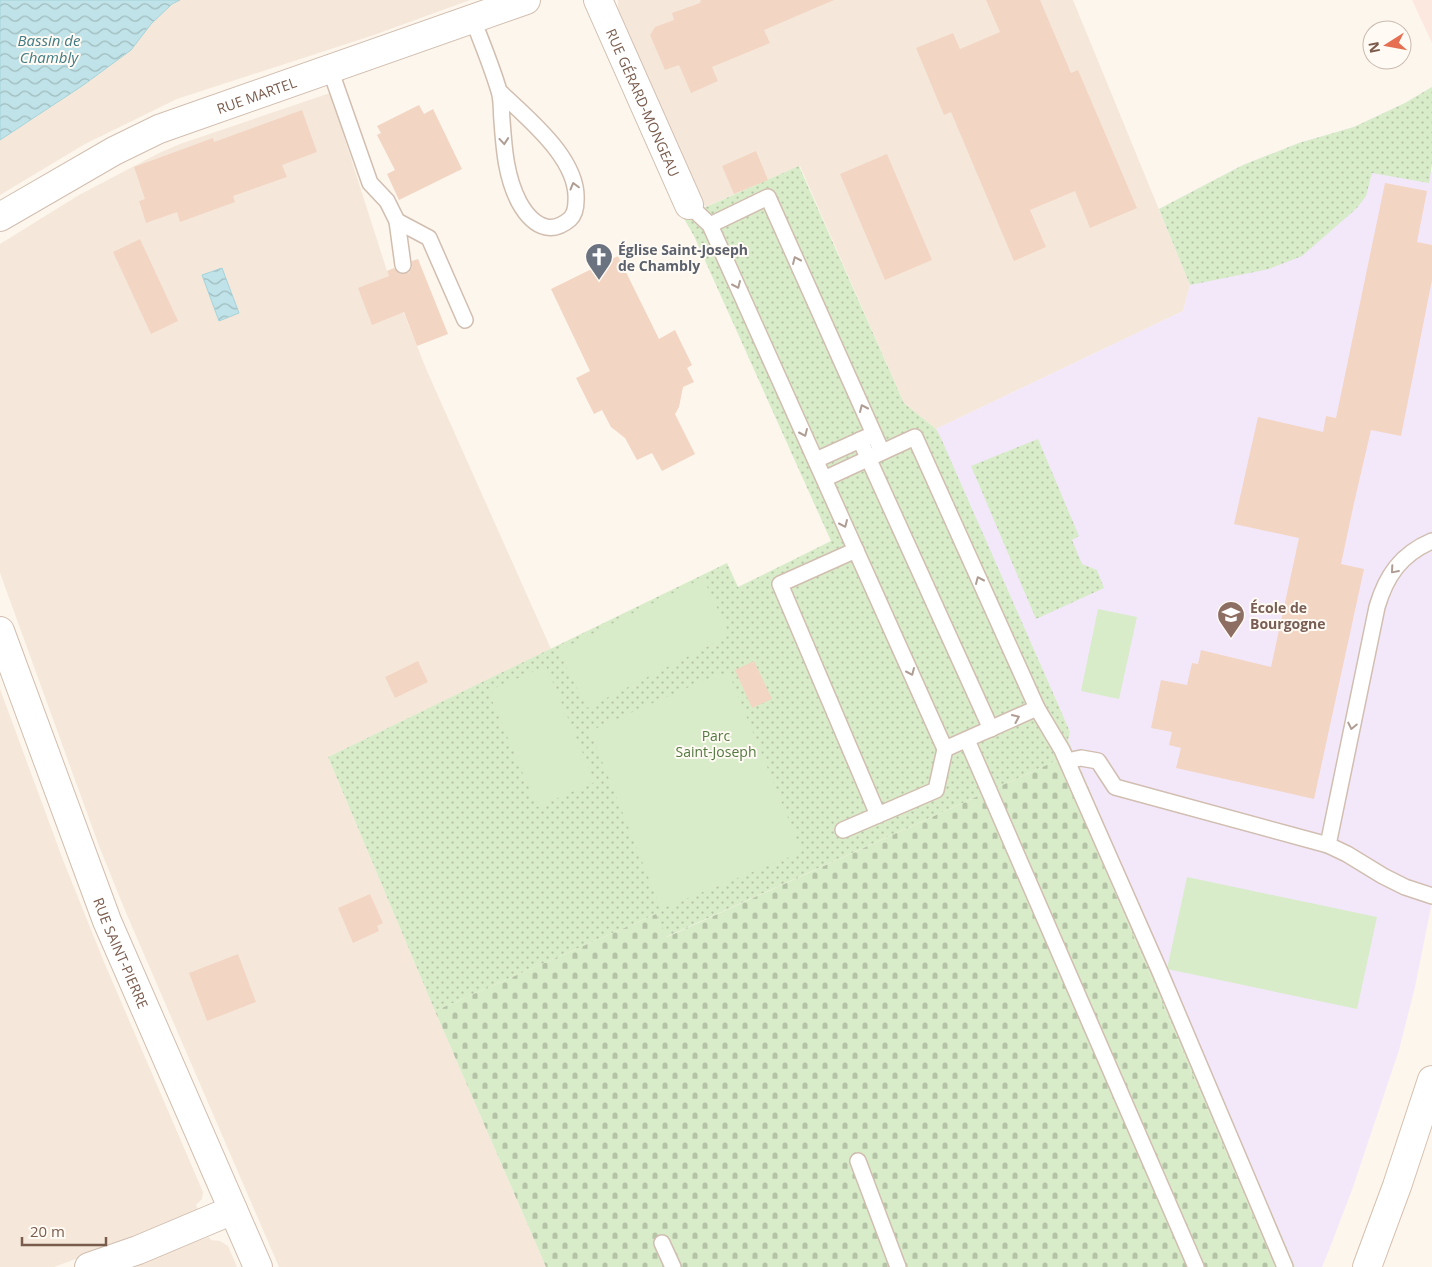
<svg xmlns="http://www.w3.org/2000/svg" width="1432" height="1267" viewBox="0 0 1432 1267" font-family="'Open Sans',sans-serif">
	<defs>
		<pattern id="grass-dots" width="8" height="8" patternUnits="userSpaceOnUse" patternTransform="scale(1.25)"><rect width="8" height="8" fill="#d8ecc9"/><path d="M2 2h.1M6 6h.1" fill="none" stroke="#b4c2a5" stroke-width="1.8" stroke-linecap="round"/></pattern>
		<pattern id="cemetery-stones" width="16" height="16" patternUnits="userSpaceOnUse" patternTransform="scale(1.25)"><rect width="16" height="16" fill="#d8ecc9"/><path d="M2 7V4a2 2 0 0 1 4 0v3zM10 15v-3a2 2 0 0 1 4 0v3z" fill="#b4c2a5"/></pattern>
		<pattern id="water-waves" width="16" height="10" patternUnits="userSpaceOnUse" patternTransform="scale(1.25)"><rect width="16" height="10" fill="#bfe3e8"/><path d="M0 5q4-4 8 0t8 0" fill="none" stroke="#a0bbbe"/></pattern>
	</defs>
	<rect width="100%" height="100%" fill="#fdf6ec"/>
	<g fill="#f5e8da">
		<polygon points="180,0 470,0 374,35 177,99 85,144 0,195 0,140 82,86 131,50 151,24 172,4"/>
		<polygon points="618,0 1073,0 1190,285 1183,311 936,429 904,403 800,166 705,207 618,8"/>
		<polygon points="330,93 387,271 427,371 551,649 328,757 435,1011 546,1267 279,1267 124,908 99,846 0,573 0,244 79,195 159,153 180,144"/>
		<polygon points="0,689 63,860 104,962 203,1192 202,1199 196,1205 198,1210 149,1232 54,1267 0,1267"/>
		<polygon points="209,1237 211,1240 220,1241 228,1246 237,1267 126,1267"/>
	</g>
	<polygon fill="#fde8e0" points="1412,0 1432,0 1432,43"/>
	<polygon fill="#f3e8fa" points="1432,87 1431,171 1432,172 1432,902 1415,987 1399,1050 1353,1187 1329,1250 1322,1267 1295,1267 1068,740 1070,732 1061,711 936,429 1183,311 1190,285 1159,209 1243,165 1299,143 1354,127 1405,103"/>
	<g fill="url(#grass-dots)">
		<polygon points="1432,87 1432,164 1429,183 1372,173 1366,196 1357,208 1302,256 1269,269 1190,285 1159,209 1243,165 1299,143 1354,127 1405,103"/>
		<polygon points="799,166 904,403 936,429 940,436 1061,711 1070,732 1068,740 1295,1267 1275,1267 1058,760 666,937 656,914 435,1011 328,757 727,563 738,587 831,541 694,236 683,217"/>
		<polygon points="1038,439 1079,536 1072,540 1082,564 1097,570 1104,588 1036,619 971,466"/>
	</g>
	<polygon fill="url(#cemetery-stones)" points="1058,760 1275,1267 546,1267 435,1011 656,914 667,937"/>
	<g fill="#d8ecc9">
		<polygon points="703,578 730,635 587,708 558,651"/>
		<polygon points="1098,609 1137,617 1119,699 1081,691"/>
		<polygon points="546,666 595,782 537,807 488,691"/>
		<polygon points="729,674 802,852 661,909 590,731 716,675"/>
		<polygon points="1187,877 1377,917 1357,1009 1167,969"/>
	</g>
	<g fill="url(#water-waves)" stroke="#a5d3da">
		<polygon points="0,0 180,0 172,4 151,24 131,50 82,86 0,140"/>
		<polygon points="222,268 239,313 219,321 202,275"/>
	</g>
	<g fill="#f3d5c3">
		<polygon points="701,0 834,0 764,30 770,43 712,67 718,81 691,93 679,65 665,70 650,35 655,27 674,20 672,13 700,3"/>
		<polygon points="986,0 1040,0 1071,73 1078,70 1137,208 1090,228 1075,191 1030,210 1046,247 1014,261 951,112 944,115 916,48 953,33 960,49 1000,32"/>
		<polygon points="419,105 424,114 433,109 462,169 399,200 387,174 395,170 377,135 381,133 377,126"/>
		<polygon points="302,110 317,152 282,165 287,177 233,196 235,202 180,222 177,212 146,223 139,201 145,199 134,167 213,138 214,142"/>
		<polygon points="756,151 768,180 734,194 722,166"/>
		<polygon points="887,154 932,260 885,280 840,174"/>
		<polygon points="1385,183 1427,191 1417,242 1432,245 1432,280 1401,436 1371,430 1354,503 1341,564 1364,569 1314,799 1176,768 1181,748 1169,745 1172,732 1151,728 1161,680 1187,685 1192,663 1198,664 1201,650 1271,667 1299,538 1234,524 1258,417 1323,432 1326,416 1336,418"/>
		<polygon points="140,239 178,321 151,334 113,252"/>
		<polygon points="618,256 659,339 675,330 692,365 687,368 694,382 683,387 679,407 675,414 695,454 662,471 652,453 637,460 625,438 611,427 602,410 594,414 576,378 590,371 551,289"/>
		<polygon points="418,259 448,334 417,346 404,312 372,325 358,288 389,276 387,271 394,268 400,274 408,273 412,268 412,261"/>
		<polygon points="418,661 428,682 395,698 385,677"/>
		<polygon points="754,661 772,699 752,708 735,670"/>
		<polygon points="370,894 383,923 377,926 379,931 353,943 338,908"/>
		<polygon points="238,954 256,1002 207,1021 189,973"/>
	</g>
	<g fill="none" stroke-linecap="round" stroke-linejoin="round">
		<defs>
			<g id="lane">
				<path d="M 473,20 C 482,43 492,67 499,91 C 502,100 501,111 502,121 C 504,149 506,177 519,202 C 525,213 533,224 546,227 C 555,229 563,225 570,219 C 575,214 576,208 576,201 C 579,159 528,119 500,92"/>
				<polyline points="330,69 370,183 387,201 397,221 429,238 465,320"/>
				<polyline points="689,205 710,225 945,749 1037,708 915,437 824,479"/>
				<polyline points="397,221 403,265"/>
				<polyline points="710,225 768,197 882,452"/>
				<polyline points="860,440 991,729"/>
				<polyline points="816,460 869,436"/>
				<polyline points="856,550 780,584 878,815 936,790 945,749"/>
				<polyline points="1037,708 1062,750 1160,972 1285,1267"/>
				<polyline points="967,740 1196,1267"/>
				<polyline points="1067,761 1081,758 1098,761 1115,787 1328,845 1347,854 1383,876 1405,887 1432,896"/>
				<polyline points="843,830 878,815"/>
				<path d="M 1328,845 L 1377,607 C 1386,576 1401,554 1432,541"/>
				<polyline points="858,1161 898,1267"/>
				<polyline points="662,1243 673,1267"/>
			</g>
			<g id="street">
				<path id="s1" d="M 598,0 L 689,205"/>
				<path id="s2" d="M 0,217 L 114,151 L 159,129 L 526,0"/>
				<path id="s3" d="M 0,631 L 107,921 L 258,1267"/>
				<polyline points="89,1267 138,1250 233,1210"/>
			</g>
			<polyline id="secondary" points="1367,1267 1397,1186 1432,1080"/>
		</defs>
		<use href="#lane" stroke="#d1beb0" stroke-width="18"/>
		<use href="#street" stroke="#d1beb0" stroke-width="30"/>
		<use href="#secondary" stroke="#d6c0b0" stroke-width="30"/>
		<use href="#lane" stroke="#fff" stroke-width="15"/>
		<use href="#street" stroke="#fff" stroke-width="28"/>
		<use href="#secondary" stroke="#fff" stroke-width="28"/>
	</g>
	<defs><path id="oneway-chevron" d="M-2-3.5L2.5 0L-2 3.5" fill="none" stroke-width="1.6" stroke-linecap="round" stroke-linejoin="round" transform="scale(1.25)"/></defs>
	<g stroke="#af9d94">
		<use href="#oneway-chevron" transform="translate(504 141) rotate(85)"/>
		<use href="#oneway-chevron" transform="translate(574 186) rotate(-105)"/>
		<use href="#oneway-chevron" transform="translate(796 260) rotate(-114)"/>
		<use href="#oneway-chevron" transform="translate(737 285) rotate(66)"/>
		<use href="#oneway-chevron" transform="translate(863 408) rotate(-114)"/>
		<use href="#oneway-chevron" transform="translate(804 433) rotate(66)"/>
		<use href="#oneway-chevron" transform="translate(844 524) rotate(66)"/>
		<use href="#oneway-chevron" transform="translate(1394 570) rotate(131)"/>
		<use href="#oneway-chevron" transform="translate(979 580) rotate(-114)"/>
		<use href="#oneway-chevron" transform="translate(911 672) rotate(66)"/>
		<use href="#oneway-chevron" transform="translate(1016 718) rotate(-24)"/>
		<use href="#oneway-chevron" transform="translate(1352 726) rotate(102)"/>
	</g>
	<defs>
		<symbol id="church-pin" viewBox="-11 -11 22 30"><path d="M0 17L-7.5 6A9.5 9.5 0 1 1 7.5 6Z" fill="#6b7280" stroke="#fffaf3"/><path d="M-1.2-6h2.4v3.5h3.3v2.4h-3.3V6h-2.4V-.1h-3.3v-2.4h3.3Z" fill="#fff"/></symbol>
		<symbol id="school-pin" viewBox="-11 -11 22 30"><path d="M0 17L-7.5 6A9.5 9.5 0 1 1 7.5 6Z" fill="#8d6e63" stroke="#fffaf3"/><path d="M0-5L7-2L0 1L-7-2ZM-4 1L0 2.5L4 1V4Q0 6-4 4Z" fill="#fff"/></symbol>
	</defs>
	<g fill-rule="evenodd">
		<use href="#church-pin" x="583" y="241" width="32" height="43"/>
		<use href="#school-pin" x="1215" y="599" width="32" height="43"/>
	</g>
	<g text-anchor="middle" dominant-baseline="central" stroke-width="4" stroke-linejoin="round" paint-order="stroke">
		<g font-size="14" fill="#7a5c4d" stroke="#fffaf3">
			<text stroke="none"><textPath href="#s2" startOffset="285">RUE MARTEL</textPath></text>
			<text stroke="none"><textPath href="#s1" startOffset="112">RUE GÉRARD-MONGEAU</textPath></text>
			<text stroke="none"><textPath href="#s3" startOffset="344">RUE SAINT-PIERRE</textPath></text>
		</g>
		<g font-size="14" font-weight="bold" fill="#5b616d" stroke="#fffaf3" text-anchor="start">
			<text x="618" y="249">Église Saint-Joseph<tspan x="618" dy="16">de Chambly</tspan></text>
		</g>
		<g font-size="14" font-weight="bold" fill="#785e54" stroke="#fffaf3" text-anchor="start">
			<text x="1250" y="607">École de<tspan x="1250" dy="16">Bourgogne</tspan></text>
		</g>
		<g font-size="14" fill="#537a41" stroke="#fffaf3">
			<text x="716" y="735">Parc<tspan x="716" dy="16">Saint-Joseph</tspan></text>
		</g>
		<g font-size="15" font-style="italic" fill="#437c86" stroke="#fffaf3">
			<text x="49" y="40">Bassin de<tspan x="49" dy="17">Chambly</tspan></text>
		</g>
	</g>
	<g transform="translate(1387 45) rotate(259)"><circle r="24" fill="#fffaf3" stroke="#cabbb1"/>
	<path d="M0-4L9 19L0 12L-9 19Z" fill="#e76f51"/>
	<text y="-8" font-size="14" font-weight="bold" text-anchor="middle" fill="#7a5c4d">N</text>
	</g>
	<path d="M22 1237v8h84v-8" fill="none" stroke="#7a5c4d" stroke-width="2.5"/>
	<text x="30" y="1237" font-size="15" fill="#7a5c4d" stroke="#fffaf3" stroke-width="4" paint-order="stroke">20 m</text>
</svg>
